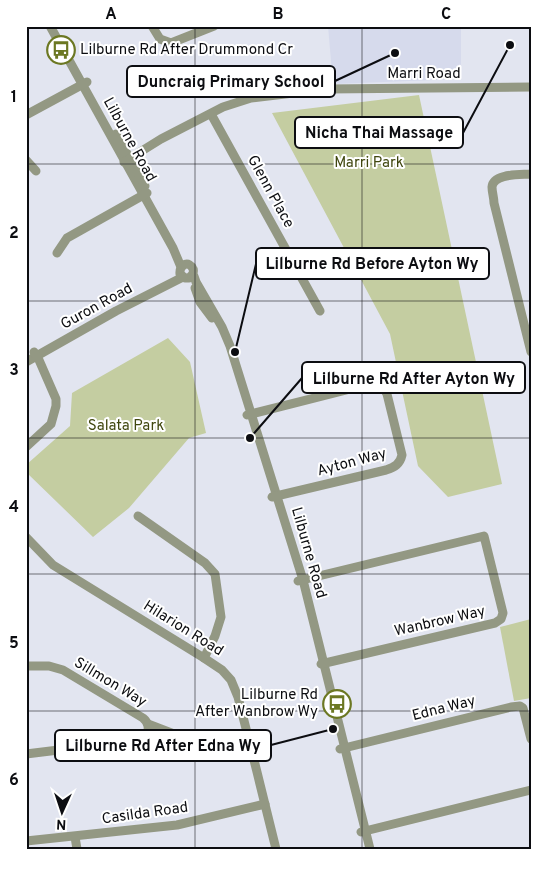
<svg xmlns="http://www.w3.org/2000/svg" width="557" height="875" viewBox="0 0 557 875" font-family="Overpass,sans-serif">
	<rect width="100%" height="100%" fill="#e2e5f0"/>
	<polygon fill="#d6daec" points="328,26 461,26 461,79 333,84"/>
	<g fill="#c4cda1">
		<polygon points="419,95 502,484 448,497 418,466 390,334 272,113"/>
		<polygon points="168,338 190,362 206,433 189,438 129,508 93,537 26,472 26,465 70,426 72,393"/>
		<polygon points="531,619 531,698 514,701 500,627"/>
	</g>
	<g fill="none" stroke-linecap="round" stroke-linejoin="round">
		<g stroke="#939883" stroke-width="9">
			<polyline points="50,26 173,248 181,267"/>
			<polyline points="152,26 160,39 171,43 214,26"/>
			<polyline points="211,114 320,311"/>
			<polyline points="26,115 87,82"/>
			<polyline points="116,134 145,186"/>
			<polyline points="26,160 36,171"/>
			<polyline points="124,162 161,139 223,107 251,98 327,89 531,87"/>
			<path d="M 531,174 C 521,175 493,173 492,187 C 492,192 494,198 494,203 L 531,352"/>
			<polyline points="57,253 67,238 147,193"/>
			<path d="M 193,274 L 189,278 L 185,278 L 180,274 C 179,263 190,261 193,269 C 194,270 193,272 193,274 C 194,276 195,279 196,282 L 222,327 L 230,346 L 303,580 L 370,849"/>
			<polyline points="195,288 200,302 212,318"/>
			<polyline points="26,362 116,311 183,277"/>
			<path d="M 247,415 L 366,385 L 379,385 L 384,389 L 387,394 L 402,455 C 400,464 395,467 386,470 L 272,497"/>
			<polyline points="26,447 51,424 56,406 56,399 39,360 34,352"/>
			<polyline points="138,516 205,563 215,574 221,617 215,636 204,658"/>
			<polyline points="26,537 53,565 204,658 222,670 231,680 238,697 257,772 276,849"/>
			<polyline points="298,581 484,536 503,613 501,619 495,623 321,664"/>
			<path d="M 26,666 L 49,666 L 63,670 L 143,718 C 149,723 149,728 147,736 L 140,740 L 26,754"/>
			<polyline points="144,739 171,745 176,742 176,737 174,734 148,724"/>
			<polyline points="340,749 511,707 520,706 523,708 531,739"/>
			<polyline points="361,832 531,790"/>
			<polyline points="75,837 77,849"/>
			<polyline points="26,841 177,825 265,804"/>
		</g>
	</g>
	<path fill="none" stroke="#0c0d11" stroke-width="1" stroke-opacity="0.55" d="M 195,26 L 195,849M 362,26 L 362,849M 26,164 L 531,164M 26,301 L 531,301M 26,438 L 531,438M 26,574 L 531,574M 26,711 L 531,711"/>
	<defs>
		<symbol id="bus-ring" viewBox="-11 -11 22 22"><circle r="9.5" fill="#fff" stroke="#6c7823" stroke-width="1.5"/><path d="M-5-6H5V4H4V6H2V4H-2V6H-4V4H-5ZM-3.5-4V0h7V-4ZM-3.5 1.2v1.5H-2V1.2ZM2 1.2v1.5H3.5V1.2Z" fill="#6c7823"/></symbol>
	</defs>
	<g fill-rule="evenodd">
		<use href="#bus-ring" x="45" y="34" width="32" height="32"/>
		<use href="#bus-ring" x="321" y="688" width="32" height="32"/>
	</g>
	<g text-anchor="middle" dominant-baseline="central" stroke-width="4" stroke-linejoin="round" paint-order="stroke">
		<g font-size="15" fill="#0c0d11" stroke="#fff" text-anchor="start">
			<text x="80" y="50">Lilburne Rd After Drummond Cr</text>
			<text x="318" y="695" text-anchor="end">Lilburne Rd<tspan x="318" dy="17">After Wanbrow Wy</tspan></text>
		</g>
		<g font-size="15" fill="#0c0d11" stroke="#fff">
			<text x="424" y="74">Marri Road</text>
			<text transform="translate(129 140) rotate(61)">Lilburne Road</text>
			<text transform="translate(270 192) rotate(61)">Glenn Place</text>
			<text transform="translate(97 307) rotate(-29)">Guron Road</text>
			<text transform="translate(352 463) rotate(-15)">Ayton Way</text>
			<text transform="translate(308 553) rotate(74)">Lilburne Road</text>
			<text transform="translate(440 622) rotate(-13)">Wanbrow Way</text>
			<text transform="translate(183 629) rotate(32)">Hilarion Road</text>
			<text transform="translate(110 683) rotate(31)">Sillmon Way</text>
			<text transform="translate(444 709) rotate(-14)">Edna Way</text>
			<text transform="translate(145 814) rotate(-8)">Casilda Road</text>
		</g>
		<g font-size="15" fill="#40470f" stroke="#fff">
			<text x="369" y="163">Marri Park</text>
			<text x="126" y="426">Salata Park</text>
		</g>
	</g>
	<path fill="none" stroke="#0c0d11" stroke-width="2" d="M395 53L335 81M510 45L463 133M235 352L256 264M250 438L302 378M333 729L271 745"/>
	<g fill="#0c0d11" stroke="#fff" stroke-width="2">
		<circle cx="395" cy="53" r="5"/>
		<circle cx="510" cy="45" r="5"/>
		<circle cx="235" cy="352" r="5"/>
		<circle cx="250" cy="438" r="5"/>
		<circle cx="333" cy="729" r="5"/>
	</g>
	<g fill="#fff" stroke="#0c0d11" stroke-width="2">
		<rect x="127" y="66" width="208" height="31" rx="5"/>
		<rect x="295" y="117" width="168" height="31" rx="5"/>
		<rect x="256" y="248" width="233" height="31" rx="5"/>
		<rect x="302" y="362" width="223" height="31" rx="5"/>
		<rect x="55" y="730" width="216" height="31" rx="5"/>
	</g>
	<g font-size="16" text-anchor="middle" font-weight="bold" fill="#0c0d11">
		<text x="231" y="87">Duncraig Primary School</text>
		<text x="379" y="138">Nicha Thai Massage</text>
		<text x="372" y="269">Lilburne Rd Before Ayton Wy</text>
		<text x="414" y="384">Lilburne Rd After Ayton Wy</text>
		<text x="163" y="751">Lilburne Rd After Edna Wy</text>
	</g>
	<rect width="557" height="875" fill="none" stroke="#ffffff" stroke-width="55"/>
	<g transform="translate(62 812) rotate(183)" stroke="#ffffff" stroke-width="4" paint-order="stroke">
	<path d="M0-4L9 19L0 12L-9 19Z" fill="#0c0d11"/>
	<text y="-8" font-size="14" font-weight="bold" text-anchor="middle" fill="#0c0d11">N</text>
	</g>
	<rect x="28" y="28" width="502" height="820" fill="none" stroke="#0c0d11" stroke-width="2"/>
	<g font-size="16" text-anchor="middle" font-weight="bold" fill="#0c0d11">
		<text x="111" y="19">A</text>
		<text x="278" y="19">B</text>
		<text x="446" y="19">C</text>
		<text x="14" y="102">1</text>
		<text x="14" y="238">2</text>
		<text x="14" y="375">3</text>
		<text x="14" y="512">4</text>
		<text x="14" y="648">5</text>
		<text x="14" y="785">6</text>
	</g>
</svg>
